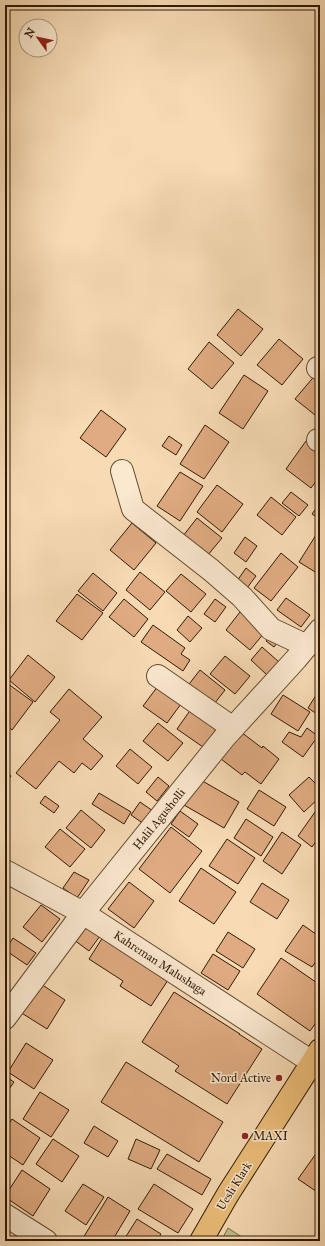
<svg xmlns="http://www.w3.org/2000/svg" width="325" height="1246" viewBox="0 0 325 1246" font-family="'IM FELL Great Primer',serif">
	<rect width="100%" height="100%" fill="#f7dbb5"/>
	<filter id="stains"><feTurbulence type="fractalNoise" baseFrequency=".005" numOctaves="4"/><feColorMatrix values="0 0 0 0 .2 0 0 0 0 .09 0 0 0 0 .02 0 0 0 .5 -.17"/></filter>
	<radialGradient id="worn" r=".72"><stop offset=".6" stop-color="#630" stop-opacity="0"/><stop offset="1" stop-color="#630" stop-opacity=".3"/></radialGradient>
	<polygon fill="#bfc08c" stroke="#786d48" points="228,1228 248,1241 221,1241"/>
	<g fill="#e0ab82" stroke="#301a04">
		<polygon points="238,309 263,329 241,356 217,335"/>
		<polygon points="279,339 303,359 282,385 257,365"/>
		<polygon points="209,342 234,363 212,389 188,369"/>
		<polygon points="317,373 320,375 320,419 295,399"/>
		<polygon points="244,375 268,391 243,429 219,413"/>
		<polygon points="101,410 126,429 106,457 80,438"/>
		<polygon points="205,425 229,442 204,479 180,464"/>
		<polygon points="169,436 182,445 176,455 162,446"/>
		<polygon points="306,441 320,451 320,476 311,488 286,469"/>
		<polygon points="180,472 203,486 180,521 157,506"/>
		<polygon points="217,485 243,504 222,532 197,512"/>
		<polygon points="291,492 308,505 299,516 282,503"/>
		<polygon points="271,497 296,517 282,535 257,515"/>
		<polygon points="320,503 320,519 312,514"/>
		<polygon points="197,518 222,538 207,556 183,536"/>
		<polygon points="132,523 156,543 134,570 110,550"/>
		<polygon points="316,535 320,537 320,575 299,562"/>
		<polygon points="245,537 257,546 246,562 234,553"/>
		<polygon points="281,553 298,567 271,601 254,588"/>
		<polygon points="246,568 256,576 247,588 237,581"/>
		<polygon points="140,572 165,592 150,610 126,590"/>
		<polygon points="93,573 117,593 103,611 78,591"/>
		<polygon points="181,574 206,594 191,612 166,591"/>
		<polygon points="77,594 103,613 82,640 56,621"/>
		<polygon points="286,598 310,615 301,627 277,610"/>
		<polygon points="124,599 148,619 134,637 109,617"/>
		<polygon points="215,599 226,607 215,622 204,614"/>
		<polygon points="240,612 265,632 250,650 226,630"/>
		<polygon points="188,616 202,628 190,642 177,630"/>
		<polygon points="153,625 185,648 181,654 190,660 183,671 141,642"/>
		<polygon points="272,633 280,639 274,647 266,641"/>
		<polygon points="262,647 279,662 267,675 251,660"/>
		<polygon points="28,655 55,677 35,702 9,680"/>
		<polygon points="225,656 250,676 235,694 210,674"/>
		<polygon points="200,670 225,690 211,708 186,688"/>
		<polygon points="7,683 33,702 12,730 5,724 5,686"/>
		<polygon points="158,686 181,704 167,723 143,706"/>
		<polygon points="69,689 102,717 83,739 103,756 91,770 82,763 74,773 59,761 36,789 16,773 60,720 50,712"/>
		<polygon points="320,689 320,716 308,708"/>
		<polygon points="283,695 310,712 298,731 271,714"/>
		<polygon points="194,705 220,724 203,747 177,729"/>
		<polygon points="158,723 183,743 168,761 143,741"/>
		<polygon points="307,728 318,736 303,757 282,742 289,732 301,737"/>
		<polygon points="241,732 262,748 263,746 279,759 261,784 245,772 242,775 221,759"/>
		<polygon points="130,749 152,767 138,784 116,766"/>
		<polygon points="5,771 11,776 5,784"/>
		<polygon points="158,777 169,786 157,801 146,792"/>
		<polygon points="309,777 320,788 320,797 304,812 289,795"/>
		<polygon points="199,779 239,802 224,828 184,805"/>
		<polygon points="259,790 286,807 274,826 247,809"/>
		<polygon points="99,793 131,812 124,824 92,804"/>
		<polygon points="45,796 59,806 54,813 40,803"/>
		<polygon points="140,802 153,811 144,824 131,815"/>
		<polygon points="320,805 320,836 312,847 298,836"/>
		<polygon points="81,810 105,830 91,848 66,828"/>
		<polygon points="180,811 198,824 189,837 171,824"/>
		<polygon points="246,819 273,837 261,856 234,838"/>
		<polygon points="171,827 202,851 170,893 139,869"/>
		<polygon points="60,829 85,849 70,867 45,847"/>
		<polygon points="282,832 301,845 282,874 263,861"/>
		<polygon points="227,839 255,858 238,884 209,866"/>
		<polygon points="201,868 236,892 214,924 179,901"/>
		<polygon points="74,872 89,880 77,898 63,888"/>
		<polygon points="129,882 154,901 134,928 108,909"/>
		<polygon points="262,883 289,900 277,919 250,902"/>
		<polygon points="41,905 60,919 42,942 23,927"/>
		<polygon points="81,924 100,936 89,951 70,937"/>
		<polygon points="303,925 320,937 320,956 312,967 285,951"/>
		<polygon points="228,932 255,949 243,968 216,951"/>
		<polygon points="103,937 170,977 151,1006 120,986 123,981 89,959"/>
		<polygon points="13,938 36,953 27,965 5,950"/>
		<polygon points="213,954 240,971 228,990 201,973"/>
		<polygon points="281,958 320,985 320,1017 310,1031 257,994"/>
		<polygon points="320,968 320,980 315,976"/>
		<polygon points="38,982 65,1000 47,1029 20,1012"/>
		<polygon points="174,992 240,1034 239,1034 262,1049 227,1104 175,1071 179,1066 142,1042"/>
		<polygon points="26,1043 53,1060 34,1089 8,1072"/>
		<polygon points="126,1062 223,1122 199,1162 101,1102"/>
		<polygon points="5,1076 14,1082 5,1095"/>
		<polygon points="40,1092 69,1110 51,1137 23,1119"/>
		<polygon points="12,1119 40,1138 23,1165 5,1153 5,1130"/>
		<polygon points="94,1126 118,1141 108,1157 84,1143"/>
		<polygon points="53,1139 79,1156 62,1182 36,1164"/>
		<polygon points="136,1139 160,1150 151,1169 128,1159"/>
		<polygon points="320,1148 320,1194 298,1179"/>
		<polygon points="167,1154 211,1179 202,1195 157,1169"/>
		<polygon points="22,1170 50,1189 33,1216 5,1197 5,1196"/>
		<polygon points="83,1184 104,1197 86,1225 65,1211"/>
		<polygon points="154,1184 193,1209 178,1233 138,1209"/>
		<polygon points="108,1197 130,1211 112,1241 88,1241 83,1238"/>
		<polygon points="137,1219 161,1234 157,1241 123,1241"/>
	</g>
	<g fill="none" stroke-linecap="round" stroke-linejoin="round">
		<defs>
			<g id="minor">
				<polyline points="318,368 320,369"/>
				<polyline points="318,440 320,441"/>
				<polyline points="122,471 133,509 211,570 242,597 271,629 307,646"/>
				<polyline points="158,676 233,728"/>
				<polyline points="5,871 83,913 312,1062"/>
				<polyline points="5,1018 83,913 224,738 296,659 320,630"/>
				<polyline points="5,1215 46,1241"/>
			</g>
			<polyline id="major" points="201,1241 228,1194 320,1050"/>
		</defs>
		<use href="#minor" stroke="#624a30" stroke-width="24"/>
		<use href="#major" stroke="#301a04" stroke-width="24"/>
		<use href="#minor" stroke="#fae8cf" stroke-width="22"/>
		<use href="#major" stroke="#ecbe7a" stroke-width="22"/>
	</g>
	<g fill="#8f2418" stroke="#fae8cf" stroke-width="1.5">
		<circle cx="279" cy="1078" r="4"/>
		<circle cx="245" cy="1136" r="4"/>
	</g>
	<g text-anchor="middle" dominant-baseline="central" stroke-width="3" stroke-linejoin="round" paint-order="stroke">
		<g font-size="12" fill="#301a04" stroke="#fae8cf">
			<text transform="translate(159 819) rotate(-51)">Halil Agusholli</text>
			<text transform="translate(160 963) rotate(33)">Kahreman Malushaga</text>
			<text transform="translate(234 1186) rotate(-58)">Uesli Klark</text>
		</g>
		<g font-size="12" fill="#301a04" stroke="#fae8cf" text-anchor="end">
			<text x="271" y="1078">Nord Active</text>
			<text x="253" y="1136" text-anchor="start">MAXI</text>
		</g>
	</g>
	<rect width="325" height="1246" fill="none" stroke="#f7dbb5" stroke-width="20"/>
	<rect x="6" y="6" width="313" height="1234" fill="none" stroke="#301a04" stroke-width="2"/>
	<rect x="10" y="10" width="305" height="1226" fill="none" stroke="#301a04"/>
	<g transform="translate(38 38) rotate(303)"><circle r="19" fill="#fae8cf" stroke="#a9967e"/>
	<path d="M0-3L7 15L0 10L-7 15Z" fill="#8f2418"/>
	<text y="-6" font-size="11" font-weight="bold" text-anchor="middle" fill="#301a04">N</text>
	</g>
	<rect width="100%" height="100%" filter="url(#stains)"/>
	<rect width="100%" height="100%" fill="url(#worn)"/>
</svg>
